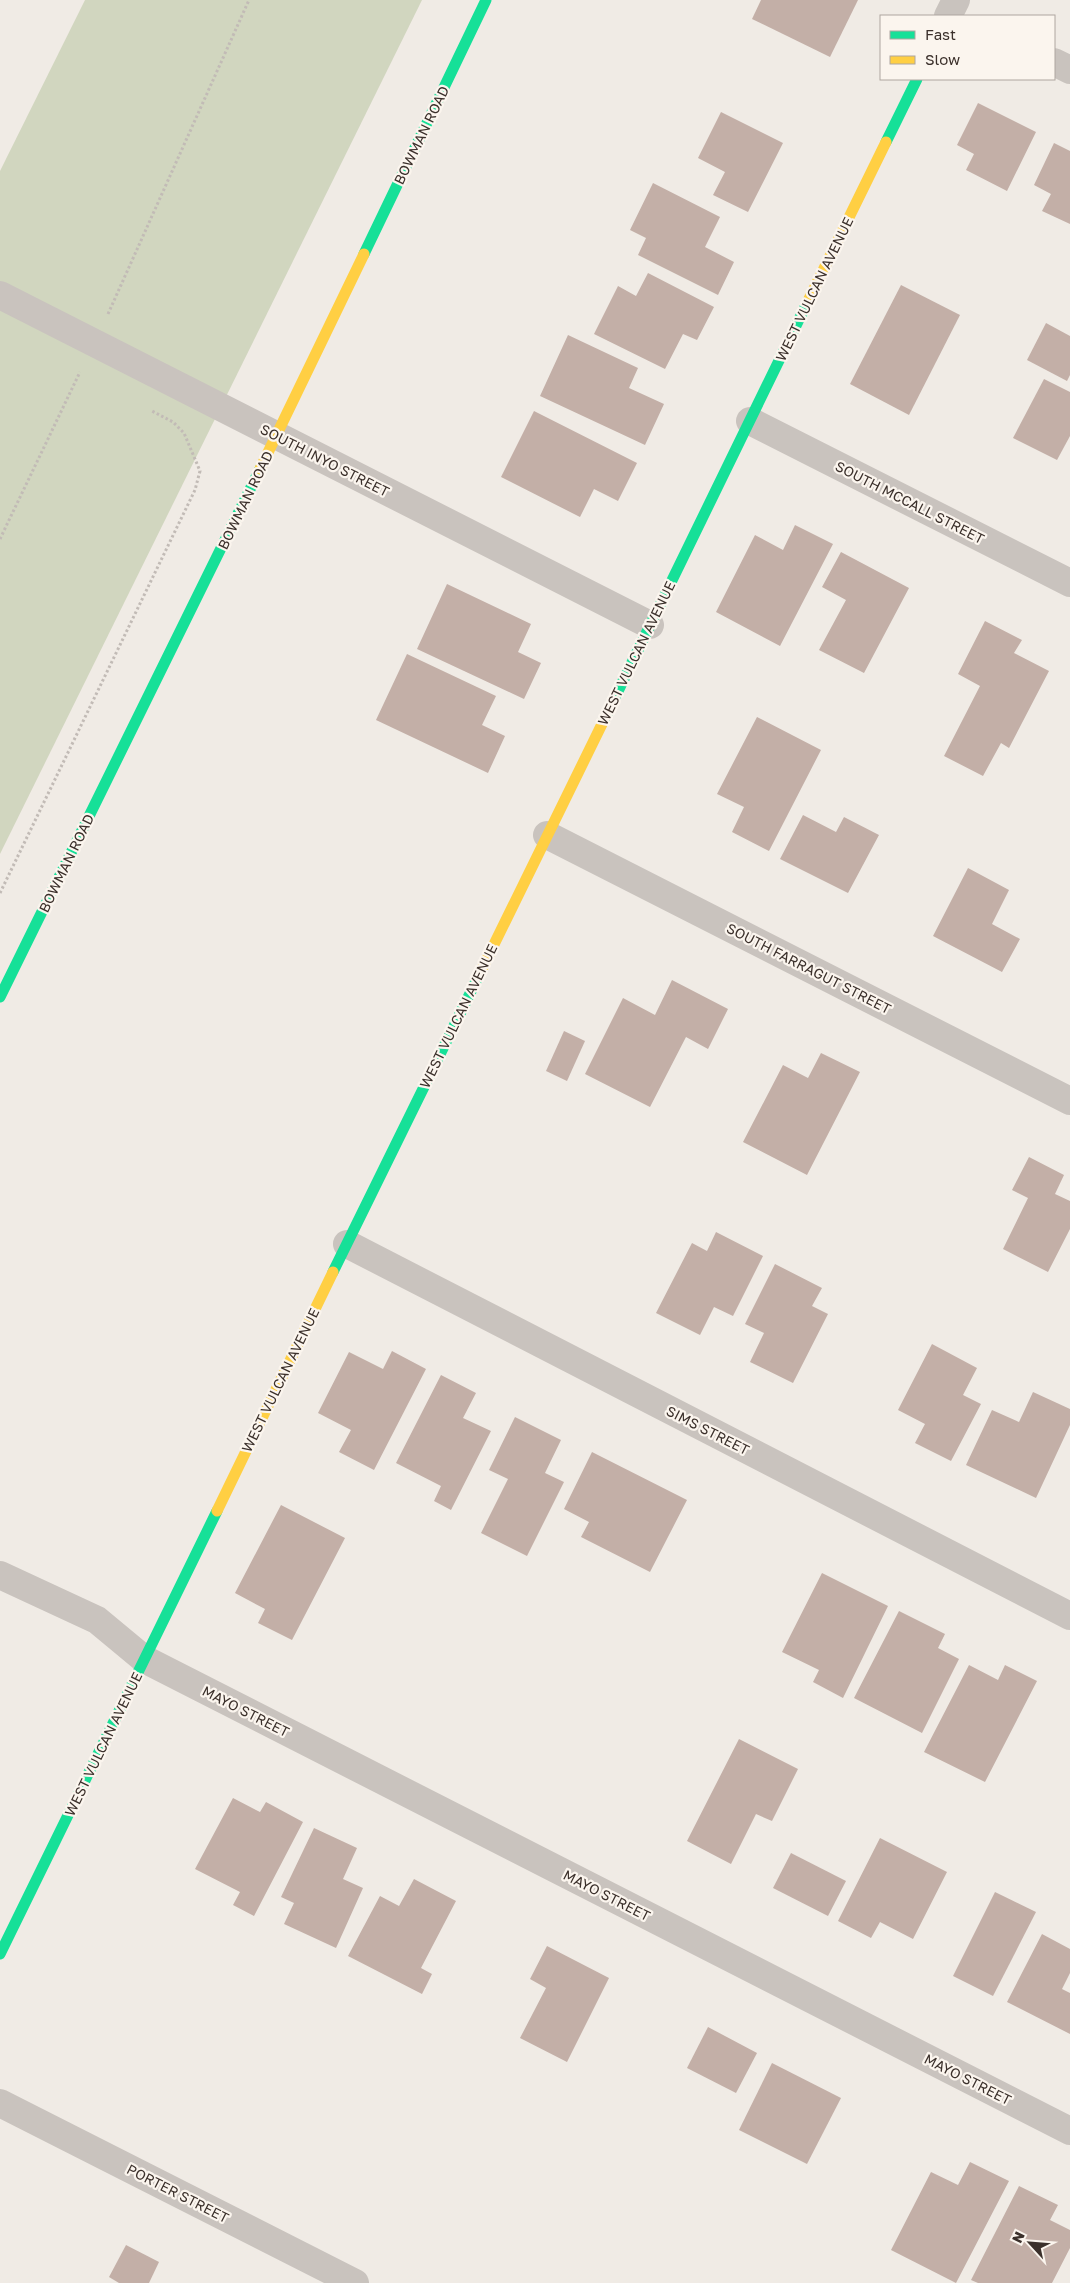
<svg xmlns="http://www.w3.org/2000/svg" width="1070" height="2283" viewBox="0 0 1070 2283" font-family="'Golos Text',sans-serif">
	<rect width="100%" height="100%" fill="#f0ebe5"/>
	<polygon fill="#d1d6bf" points="85,0 422,0 0,854 0,171"/>
	<g fill="#c3afa7">
		<polygon points="761,0 858,0 830,57 752,19"/>
		<polygon points="978,103 1036,132 1007,191 966,170 974,154 957,145"/>
		<polygon points="721,112 783,143 748,212 713,195 725,172 698,158"/>
		<polygon points="1054,143 1070,151 1070,224 1042,211 1051,194 1034,185"/>
		<polygon points="653,183 720,217 705,247 734,262 718,295 638,255 646,238 630,230"/>
		<polygon points="648,273 714,307 697,340 683,334 665,369 594,334 618,286 636,296"/>
		<polygon points="901,285 960,315 909,415 850,384"/>
		<polygon points="1046,323 1070,336 1070,375 1067,381 1027,360"/>
		<polygon points="568,335 638,368 629,388 664,404 645,445 540,396"/>
		<polygon points="1044,379 1070,392 1070,436 1057,460 1013,438"/>
		<polygon points="534,411 637,463 618,501 594,489 580,517 501,477"/>
		<polygon points="795,525 833,544 780,646 716,612 755,535 783,550"/>
		<polygon points="841,552 909,588 864,673 819,650 846,600 822,587"/>
		<polygon points="447,584 531,624 518,652 541,663 524,699 417,649"/>
		<polygon points="985,621 1022,640 1014,653 1049,671 1009,748 1001,743 983,776 944,756 980,686 958,674"/>
		<polygon points="407,654 496,696 482,725 505,736 488,773 376,720"/>
		<polygon points="757,717 821,750 769,851 732,832 744,807 717,794"/>
		<polygon points="803,815 836,832 844,817 879,835 848,893 780,859"/>
		<polygon points="968,868 1009,890 992,924 1020,939 1002,972 933,936"/>
		<polygon points="672,980 728,1009 708,1049 686,1037 650,1107 585,1074 623,998 655,1015"/>
		<polygon points="564,1031 585,1041 567,1081 546,1071"/>
		<polygon points="821,1053 860,1072 807,1175 743,1142 783,1065 808,1078"/>
		<polygon points="1029,1157 1064,1175 1055,1194 1070,1201 1070,1229 1048,1272 1003,1249 1028,1198 1012,1190"/>
		<polygon points="716,1232 763,1256 733,1316 714,1307 700,1335 656,1313 692,1243 707,1251"/>
		<polygon points="775,1264 822,1288 812,1306 828,1314 793,1383 750,1362 764,1333 745,1324"/>
		<polygon points="932,1344 977,1368 963,1395 981,1404 951,1461 915,1443 925,1424 898,1410"/>
		<polygon points="392,1351 426,1369 374,1470 339,1452 351,1430 318,1413 349,1352 383,1369"/>
		<polygon points="441,1375 476,1393 463,1418 491,1431 451,1510 434,1501 441,1486 396,1463"/>
		<polygon points="1033,1392 1070,1409 1070,1425 1036,1498 966,1465 992,1410 1019,1422"/>
		<polygon points="515,1417 561,1440 545,1473 564,1482 527,1556 481,1533 508,1479 489,1470"/>
		<polygon points="592,1452 687,1500 650,1572 581,1537 589,1522 564,1509"/>
		<polygon points="281,1505 345,1538 292,1640 258,1623 265,1609 235,1593"/>
		<polygon points="822,1573 888,1606 843,1698 813,1682 819,1670 782,1652"/>
		<polygon points="899,1611 945,1634 938,1648 959,1659 922,1733 854,1698"/>
		<polygon points="969,1665 998,1680 1005,1665 1037,1681 985,1782 924,1752"/>
		<polygon points="739,1739 798,1769 772,1821 756,1814 731,1864 687,1841"/>
		<polygon points="233,1798 260,1812 266,1802 303,1822 254,1916 233,1905 240,1892 195,1869"/>
		<polygon points="314,1828 357,1848 343,1879 363,1888 336,1948 284,1924 294,1903 281,1897"/>
		<polygon points="880,1838 947,1872 913,1939 880,1922 871,1938 838,1921"/>
		<polygon points="791,1853 846,1881 828,1916 773,1888"/>
		<polygon points="414,1879 456,1901 421,1968 432,1974 422,1994 348,1956 380,1896 399,1906"/>
		<polygon points="995,1892 1036,1912 993,1996 953,1976"/>
		<polygon points="1042,1934 1070,1949 1070,1973 1062,1989 1070,1993 1070,2034 1007,2002"/>
		<polygon points="547,1946 609,1978 567,2062 520,2038 546,1988 530,1979"/>
		<polygon points="708,2027 757,2053 736,2093 687,2068"/>
		<polygon points="772,2063 841,2098 807,2164 739,2130"/>
		<polygon points="970,2162 1009,2181 956,2283 891,2250 931,2172 958,2185"/>
		<polygon points="1019,2186 1058,2205 1050,2220 1070,2230 1070,2248 1052,2283 978,2283 971,2280"/>
		<polygon points="126,2245 159,2262 149,2283 119,2283 109,2277"/>
	</g>
	<g fill="none" stroke-linecap="round" stroke-linejoin="round">
		<g stroke="#c2bbb6" stroke-width="3" stroke-dasharray="2.5 2.5" stroke-linecap="butt">
			<polyline points="108,314 249,0"/>
			<polyline points="0,539 80,372"/>
			<polyline points="0,893 195,490 200,471 184,433 173,422 152,411"/>
		</g>
		<g stroke="#c9c3be" stroke-width="28">
			<polyline points="948,16 956,0"/>
			<polyline points="1054,62 1070,70"/>
			<polyline points="0,295 650,625"/>
			<polyline points="750,421 1070,583"/>
			<polyline points="547,835 1070,1101"/>
			<polyline points="347,1244 1070,1616"/>
			<polyline points="0,1575 97,1620 144,1659 1070,2131"/>
			<polyline points="0,2103 355,2283"/>
		</g>
		<g stroke="#16e098" stroke-width="11">
			<polyline points="886,142 917,79"/>
			<polyline points="364,254 486,0"/>
			<polyline points="603,722 808,301"/>
			<polyline points="0,997 260,469"/>
			<polyline points="333,1272 482,969"/>
			<polyline points="0,1954 217,1511"/>
		</g>
		<g stroke="#ffcf43" stroke-width="11">
			<polyline points="808,301 886,142"/>
			<polyline points="260,469 364,254"/>
			<polyline points="482,969 603,722"/>
			<polyline points="217,1511 333,1272"/>
		</g>
	</g>
	<g text-anchor="middle" dominant-baseline="central" stroke-width="4.5" stroke-linejoin="round" paint-order="stroke">
		<g font-size="14" fill="#3b302b" stroke="#fbf5ee">
			<text transform="translate(421 135) rotate(-64)">BOWMAN ROAD</text>
			<text transform="translate(814 289) rotate(-64)">WEST VULCAN AVENUE</text>
			<text transform="translate(325 460) rotate(27)">SOUTH INYO STREET</text>
			<text transform="translate(245 500) rotate(-64)">BOWMAN ROAD</text>
			<text transform="translate(910 502) rotate(27)">SOUTH MCCALL STREET</text>
			<text transform="translate(636 653) rotate(-64)">WEST VULCAN AVENUE</text>
			<text transform="translate(66 863) rotate(-64)">BOWMAN ROAD</text>
			<text transform="translate(809 968) rotate(27)">SOUTH FARRAGUT STREET</text>
			<text transform="translate(458 1016) rotate(-64)">WEST VULCAN AVENUE</text>
			<text transform="translate(280 1380) rotate(-64)">WEST VULCAN AVENUE</text>
			<text transform="translate(708 1430) rotate(27)">SIMS STREET</text>
			<text transform="translate(246 1711) rotate(27)">MAYO STREET</text>
			<text transform="translate(103 1744) rotate(-64)">WEST VULCAN AVENUE</text>
			<text transform="translate(607 1895) rotate(27)">MAYO STREET</text>
			<text transform="translate(968 2079) rotate(27)">MAYO STREET</text>
			<text transform="translate(178 2193) rotate(27)">PORTER STREET</text>
		</g>
	</g>
	<rect x="880" y="15" width="175" height="65" fill="#fbf5ee" stroke="#aea6a0"/>
	<rect x="890" y="31" width="25" height="8" fill="#16e098" stroke="#aea6a0"/>
	<text x="925" y="40" font-size="15" fill="#3b302b">Fast</text>
	<rect x="890" y="56" width="25" height="8" fill="#ffcf43" stroke="#aea6a0"/>
	<text x="925" y="65" font-size="15" fill="#3b302b">Slow</text>
	<g transform="translate(1030 2243) rotate(296)" stroke="#fbf5ee" stroke-width="4" paint-order="stroke">
	<path d="M0-4L9 19L0 12L-9 19Z" fill="#3b302b"/>
	<text y="-8" font-size="14" font-weight="bold" text-anchor="middle" fill="#3b302b">N</text>
	</g>
</svg>
